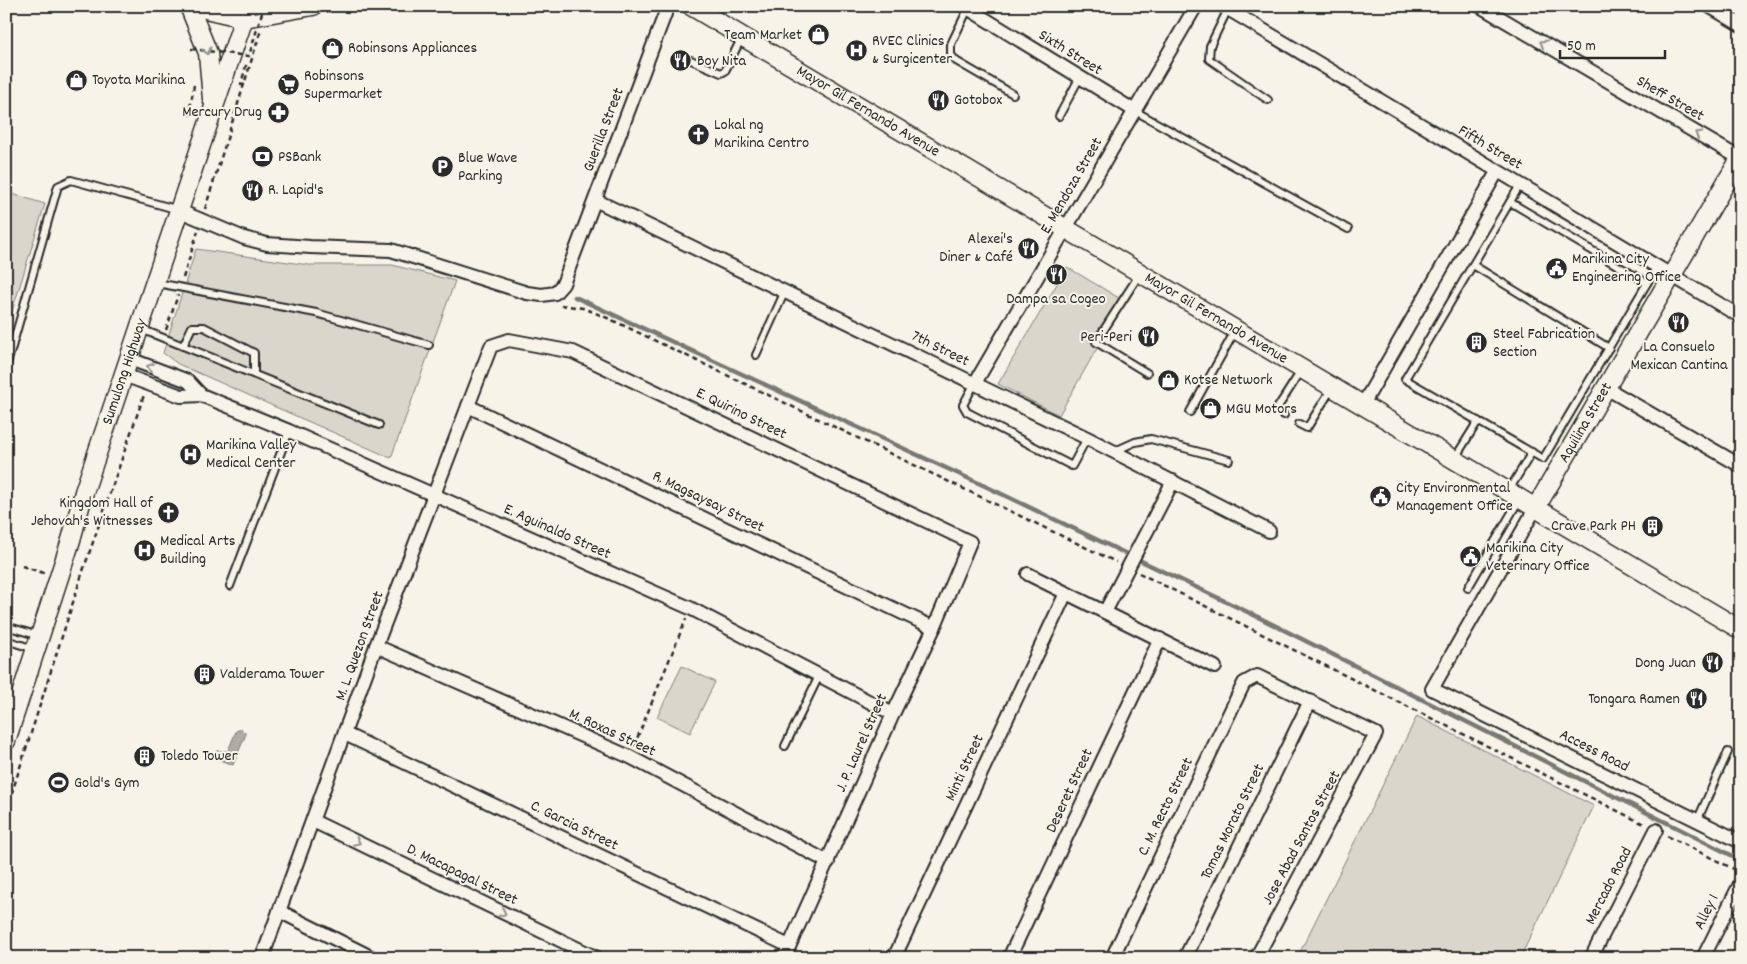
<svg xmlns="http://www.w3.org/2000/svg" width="1747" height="964" viewBox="0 0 1747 964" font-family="Dekko,sans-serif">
	<rect width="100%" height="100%" fill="#f7f3e8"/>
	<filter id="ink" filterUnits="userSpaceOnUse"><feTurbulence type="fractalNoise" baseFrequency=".02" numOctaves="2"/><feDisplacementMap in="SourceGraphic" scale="10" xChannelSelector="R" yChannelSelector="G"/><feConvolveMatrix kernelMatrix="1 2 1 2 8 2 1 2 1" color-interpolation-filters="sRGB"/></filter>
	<g filter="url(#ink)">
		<g fill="#dad6cc" stroke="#82807c">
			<polygon points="6,192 45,204 6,331"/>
			<polygon points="196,249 309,265 392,265 455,281 391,458 178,364 163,353"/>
			<polygon points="1067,267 1124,301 1059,415 998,384"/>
			<polygon points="682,666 715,682 690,733 657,717"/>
			<polygon points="1417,716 1594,806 1520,958 1297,958"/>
		</g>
		<polygon fill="#afaca4" stroke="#7a7874" points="241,729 246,734 233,765 217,759 215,755 216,751 228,751 236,731"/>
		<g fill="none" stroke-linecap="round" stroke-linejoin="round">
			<polyline stroke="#7a7874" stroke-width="4.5" points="575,297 985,486 1258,617 1741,860"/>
			<defs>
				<g id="lane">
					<polyline points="968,9 951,44 951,55 956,61 1013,94"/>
					<polyline points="1228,9 1210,46 1209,59 1268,100"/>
					<polyline points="691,60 721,73 725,71 742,37"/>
					<polyline points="1135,111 1348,229"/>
					<polyline points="1059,116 1080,77"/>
					<polyline points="1520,185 1405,379 1543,459 1656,268"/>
					<polyline points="1510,202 1647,283"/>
					<polyline points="1473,265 1609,348"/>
					<polyline points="1139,275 1096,342 1147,373"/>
					<polyline points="157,283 316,313 429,345"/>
					<polyline points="141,329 379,425"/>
					<polyline points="183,346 192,327 204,327 254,353 254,374"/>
					<polyline points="756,355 785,291"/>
					<polyline points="6,368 58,186 71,180 179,210"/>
					<polyline points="975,383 963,405 967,412 1072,466 1087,438"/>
					<polyline points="1190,412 1235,331"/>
					<polyline points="1284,415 1276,410 1301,371"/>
					<polyline points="1299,424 1307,428 1332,388"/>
					<polyline points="1115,451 1135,442 1151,439 1229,460"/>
					<polyline points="1455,458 1478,421"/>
					<polyline points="1509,490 1532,452"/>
					<polyline points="230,586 289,431"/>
					<polyline points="1468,588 1519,500"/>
					<polyline points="6,626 39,636"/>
					<polyline points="6,640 34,649"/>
					<polyline points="785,746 819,676"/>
					<polyline points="1697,821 1728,752"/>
				</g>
				<g id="street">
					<polyline points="964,6 1135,111"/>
					<polyline points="1223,6 1741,317"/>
					<polyline points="1480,6 1741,159"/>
					<polyline points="1709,6 1741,25"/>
					<polyline points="595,200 1087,438 1269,531"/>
					<polyline points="180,211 244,238 267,244 310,247 391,250 527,293 542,295 555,293 563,284 668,6"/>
					<polyline points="130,359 188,381 201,395"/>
					<polyline points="124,375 181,396 201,395 289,431 690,608 893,714"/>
					<polyline points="975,383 1196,6"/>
					<polyline points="1606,388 1741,466"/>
					<polyline points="468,406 934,628"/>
					<polyline points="1362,406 1497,172"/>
					<polyline points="1535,509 1432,689 1741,842"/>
					<polyline points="1028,574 1215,667"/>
					<polyline points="1105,612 1173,481"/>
					<polyline points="376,646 630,757 828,862"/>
					<polyline points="345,734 789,946"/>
					<polyline points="313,821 597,958"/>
					<polyline points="279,911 373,958"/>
					<polyline points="262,958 376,646 491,346 509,340 573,352 970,542 934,628 893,714 784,958"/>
					<polyline points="894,958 1066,593"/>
					<polyline points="1009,958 1160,639"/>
					<polyline points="1112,958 1244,683 1257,676 1376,734 1256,958"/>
					<polyline points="1185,958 1310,701"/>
					<polyline points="1591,958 1656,830"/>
					<polyline points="1703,958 1741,882"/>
				</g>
				<g id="secondary">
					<polyline points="189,6 208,53 212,99"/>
					<polyline points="193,6 244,18 313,6"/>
					<path id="s1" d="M 691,6 L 1741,630"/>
					<path id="s2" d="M 1535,509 L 1741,157"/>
					<path id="s3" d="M 6,741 L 71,540 L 84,492 L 248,6"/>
				</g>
			</defs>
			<use href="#lane" stroke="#2b2b2b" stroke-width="10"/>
			<use href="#street" stroke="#2b2b2b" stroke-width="16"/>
			<use href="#secondary" stroke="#2b2b2b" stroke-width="21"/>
			<g stroke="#2b2b2b" stroke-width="2.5" stroke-dasharray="5 4" stroke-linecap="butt">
				<polyline points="194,85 189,114 194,115"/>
				<polyline points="244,85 241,84 247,62"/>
				<polyline points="205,209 261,30"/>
				<polyline points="183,278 198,231"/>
				<polyline points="561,305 583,308 610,319 1116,562"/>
				<polyline points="166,330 178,295"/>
				<polyline points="22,566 44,573"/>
				<polyline points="1139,573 1644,824"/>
				<polyline points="634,746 686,619"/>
				<polyline points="6,811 84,568 144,395"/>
				<polyline points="1667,836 1736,870"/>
			</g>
			<use href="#lane" stroke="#f7f3e8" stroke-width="6"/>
			<use href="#street" stroke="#f7f3e8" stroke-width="12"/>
			<use href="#secondary" stroke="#f7f3e8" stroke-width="18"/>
			<polyline stroke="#2b2b2b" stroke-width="2.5" stroke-dasharray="5 4" stroke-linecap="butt" points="191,49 249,56 264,6"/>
		</g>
		<defs><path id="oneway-chevron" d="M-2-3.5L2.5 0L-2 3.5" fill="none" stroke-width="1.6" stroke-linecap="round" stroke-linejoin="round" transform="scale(1.25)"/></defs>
		<g stroke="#918f8a">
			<use href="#oneway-chevron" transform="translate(1543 43) rotate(-150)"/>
			<use href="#oneway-chevron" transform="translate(207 51) rotate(76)"/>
			<use href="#oneway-chevron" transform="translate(1698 134) rotate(-150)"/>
			<use href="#oneway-chevron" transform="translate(150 367) rotate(-159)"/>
			<use href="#oneway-chevron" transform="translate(357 842) rotate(26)"/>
			<use href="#oneway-chevron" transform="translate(503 913) rotate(26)"/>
		</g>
	</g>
	<defs>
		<symbol id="shop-disc" viewBox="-11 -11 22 22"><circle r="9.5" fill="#2b2b2b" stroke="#f7f3e8"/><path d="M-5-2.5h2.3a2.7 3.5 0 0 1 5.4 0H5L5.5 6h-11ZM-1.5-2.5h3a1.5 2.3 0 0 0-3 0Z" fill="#fff"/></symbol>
		<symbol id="hospital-disc" viewBox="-11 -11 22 22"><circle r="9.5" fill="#2b2b2b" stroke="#f7f3e8"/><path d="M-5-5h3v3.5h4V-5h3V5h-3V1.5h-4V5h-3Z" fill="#fff"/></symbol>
		<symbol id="restaurant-disc" viewBox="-11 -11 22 22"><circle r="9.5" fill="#2b2b2b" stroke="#f7f3e8"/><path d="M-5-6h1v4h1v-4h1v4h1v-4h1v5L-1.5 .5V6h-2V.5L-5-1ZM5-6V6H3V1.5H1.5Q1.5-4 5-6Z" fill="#fff"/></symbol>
		<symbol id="supermarket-disc" viewBox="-11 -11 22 22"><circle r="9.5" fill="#2b2b2b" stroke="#f7f3e8"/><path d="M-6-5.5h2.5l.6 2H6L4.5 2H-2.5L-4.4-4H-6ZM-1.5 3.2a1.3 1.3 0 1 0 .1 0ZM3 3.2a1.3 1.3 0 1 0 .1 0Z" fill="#fff"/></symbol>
		<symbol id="pharmacy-disc" viewBox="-11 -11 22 22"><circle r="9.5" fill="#2b2b2b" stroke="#f7f3e8"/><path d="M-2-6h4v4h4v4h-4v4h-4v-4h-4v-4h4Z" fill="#fff"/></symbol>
		<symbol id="church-disc" viewBox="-11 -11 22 22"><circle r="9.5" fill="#2b2b2b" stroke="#f7f3e8"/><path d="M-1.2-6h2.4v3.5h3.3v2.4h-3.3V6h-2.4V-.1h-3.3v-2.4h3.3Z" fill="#fff"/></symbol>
		<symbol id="bank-disc" viewBox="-11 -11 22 22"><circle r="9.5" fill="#2b2b2b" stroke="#f7f3e8"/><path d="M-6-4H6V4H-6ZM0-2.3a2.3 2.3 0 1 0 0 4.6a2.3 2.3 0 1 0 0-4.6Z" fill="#fff"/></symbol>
		<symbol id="parking-disc" viewBox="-11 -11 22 22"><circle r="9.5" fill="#2b2b2b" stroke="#f7f3e8"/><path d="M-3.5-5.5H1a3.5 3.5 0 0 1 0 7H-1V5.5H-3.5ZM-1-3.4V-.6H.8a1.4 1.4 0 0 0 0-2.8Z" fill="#fff"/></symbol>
		<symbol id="civic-disc" viewBox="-11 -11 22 22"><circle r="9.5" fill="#2b2b2b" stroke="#f7f3e8"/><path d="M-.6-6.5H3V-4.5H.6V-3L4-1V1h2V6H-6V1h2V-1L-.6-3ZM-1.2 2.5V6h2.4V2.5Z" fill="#fff"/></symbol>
		<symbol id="building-disc" viewBox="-11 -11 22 22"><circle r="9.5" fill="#2b2b2b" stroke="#f7f3e8"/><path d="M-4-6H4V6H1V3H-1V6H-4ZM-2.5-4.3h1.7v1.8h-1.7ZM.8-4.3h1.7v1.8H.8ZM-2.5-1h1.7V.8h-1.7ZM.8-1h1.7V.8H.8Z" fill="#fff"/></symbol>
		<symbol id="stadium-disc" viewBox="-11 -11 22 22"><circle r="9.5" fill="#2b2b2b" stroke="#f7f3e8"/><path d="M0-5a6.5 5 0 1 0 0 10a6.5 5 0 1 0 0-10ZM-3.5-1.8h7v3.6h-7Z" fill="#fff"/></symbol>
	</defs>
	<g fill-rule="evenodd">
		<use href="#shop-disc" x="806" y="22" width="25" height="25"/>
		<use href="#shop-disc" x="320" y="36" width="25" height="25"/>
		<use href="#hospital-disc" x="844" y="38" width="25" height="25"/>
		<use href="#restaurant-disc" x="668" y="48" width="25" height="25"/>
		<use href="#shop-disc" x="64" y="68" width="25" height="25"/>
		<use href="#supermarket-disc" x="276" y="72" width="25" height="25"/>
		<use href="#restaurant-disc" x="926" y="88" width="25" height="25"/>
		<use href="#pharmacy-disc" x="266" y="100" width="25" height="25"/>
		<use href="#church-disc" x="686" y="122" width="25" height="25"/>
		<use href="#bank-disc" x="250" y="144" width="25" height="25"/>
		<use href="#parking-disc" x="430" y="154" width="25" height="25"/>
		<use href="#restaurant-disc" x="240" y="178" width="25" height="25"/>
		<use href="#restaurant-disc" x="1016" y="236" width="25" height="25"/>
		<use href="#civic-disc" x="1544" y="256" width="25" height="25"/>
		<use href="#restaurant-disc" x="1044" y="262" width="25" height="25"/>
		<use href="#restaurant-disc" x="1666" y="310" width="25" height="25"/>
		<use href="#restaurant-disc" x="1136" y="324" width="25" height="25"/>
		<use href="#building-disc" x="1464" y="330" width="25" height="25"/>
		<use href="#shop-disc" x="1156" y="368" width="25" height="25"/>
		<use href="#shop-disc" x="1198" y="396" width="25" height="25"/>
		<use href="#hospital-disc" x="178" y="442" width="25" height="25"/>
		<use href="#civic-disc" x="1368" y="484" width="25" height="25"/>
		<use href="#church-disc" x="156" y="500" width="25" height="25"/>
		<use href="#building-disc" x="1640" y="514" width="25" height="25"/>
		<use href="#hospital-disc" x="132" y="538" width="25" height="25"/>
		<use href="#civic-disc" x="1458" y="544" width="25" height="25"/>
		<use href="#restaurant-disc" x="1700" y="650" width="25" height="25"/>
		<use href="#building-disc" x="192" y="662" width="25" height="25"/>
		<use href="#restaurant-disc" x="1684" y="686" width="25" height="25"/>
		<use href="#building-disc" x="132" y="744" width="25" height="25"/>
		<use href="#stadium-disc" x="46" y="770" width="25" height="25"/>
	</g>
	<g text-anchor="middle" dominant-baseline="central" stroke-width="4" stroke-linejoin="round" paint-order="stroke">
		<g font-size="16" fill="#2b2b2b" stroke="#f7f3e8" text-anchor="start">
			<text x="802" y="35" text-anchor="end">Team Market</text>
			<text x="872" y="41">RVEC Clinics<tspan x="872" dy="18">&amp; Surgicenter</tspan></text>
			<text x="348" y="48">Robinsons Appliances</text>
			<text x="697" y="61">Boy Nita</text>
			<text x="304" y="76">Robinsons<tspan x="304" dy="18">Supermarket</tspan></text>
			<text x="92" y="80">Toyota Marikina</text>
			<text x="954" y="100">Gotobox</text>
			<text x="262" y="112" text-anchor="end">Mercury Drug</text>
			<text x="714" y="125">Lokal ng<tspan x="714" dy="18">Marikina Centro</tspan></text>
			<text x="278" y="157">PSBank</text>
			<text x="458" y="158">Blue Wave<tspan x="458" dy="18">Parking</tspan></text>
			<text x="268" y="190">R. Lapid's</text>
			<text x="1013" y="239" text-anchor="end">Alexei's<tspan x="1013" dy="18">Diner &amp; Café</tspan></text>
			<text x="1572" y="259">Marikina City<tspan x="1572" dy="18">Engineering Office</tspan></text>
			<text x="1056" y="299" text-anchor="middle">Dampa sa Cogeo</text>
			<text x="1493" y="334">Steel Fabrication<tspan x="1493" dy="18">Section</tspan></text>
			<text x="1132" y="337" text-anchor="end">Peri-Peri</text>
			<text x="1679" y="347" text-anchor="middle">La Consuelo<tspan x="1679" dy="18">Mexican Cantina</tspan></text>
			<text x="1184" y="380">Kotse Network</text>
			<text x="1226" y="409">MGU Motors</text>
			<text x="206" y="445">Marikina Valley<tspan x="206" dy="18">Medical Center</tspan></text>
			<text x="1396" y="488">City Environmental<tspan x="1396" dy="18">Management Office</tspan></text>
			<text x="153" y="503" text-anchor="end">Kingdom Hall of<tspan x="153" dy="18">Jehovah's Witnesses</tspan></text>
			<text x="1636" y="526" text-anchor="end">Crave Park PH</text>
			<text x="160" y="541">Medical Arts<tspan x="160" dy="18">Building</tspan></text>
			<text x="1486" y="548">Marikina City<tspan x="1486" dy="18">Veterinary Office</tspan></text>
			<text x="1696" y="663" text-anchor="end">Dong Juan</text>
			<text x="220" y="674">Valderama Tower</text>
			<text x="1680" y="699" text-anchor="end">Tongara Ramen</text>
			<text x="161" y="756">Toledo Tower</text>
			<text x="74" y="783">Gold's Gym</text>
		</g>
		<g font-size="16" fill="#2b2b2b" stroke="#f7f3e8">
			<text transform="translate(1070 53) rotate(32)">Sixth Street</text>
			<text transform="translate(1670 99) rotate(30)">Sheff Street</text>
			<text stroke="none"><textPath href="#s1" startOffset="206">Mayor Gil Fernando Avenue</textPath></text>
			<text transform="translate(604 130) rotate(-69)">Guerilla Street</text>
			<text transform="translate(1490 148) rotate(31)">Fifth Street</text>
			<text transform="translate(1072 186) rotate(-60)">E. Mendoza Street</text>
			<text stroke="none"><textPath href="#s1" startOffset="611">Mayor Gil Fernando Avenue</textPath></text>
			<text transform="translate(940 349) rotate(26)">7th Street</text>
			<text stroke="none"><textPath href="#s3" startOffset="388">Sumulong Highway</textPath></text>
			<text transform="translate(741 414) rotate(26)">E. Quirino Street</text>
			<text stroke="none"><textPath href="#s2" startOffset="100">Aquilina Street</textPath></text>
			<text transform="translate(708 502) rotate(26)">R. Magsaysay Street</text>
			<text transform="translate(557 532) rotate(24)">E. Aguinaldo Street</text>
			<text transform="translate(360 646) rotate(-70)">M. L. Quezon Street</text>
			<text transform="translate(612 733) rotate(25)">M. Roxas Street</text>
			<text transform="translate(862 743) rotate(-66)">J. P. Laurel Street</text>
			<text transform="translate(1594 751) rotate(27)">Access Road</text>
			<text transform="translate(965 768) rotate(-65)">Minti Street</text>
			<text transform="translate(1070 791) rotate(-65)">Deseret Street</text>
			<text transform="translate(1166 807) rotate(-64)">C. M. Recto Street</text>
			<text transform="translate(1233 822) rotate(-64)">Tomas Morato Street</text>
			<text transform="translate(574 826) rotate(26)">C. Garcia Street</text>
			<text transform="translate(1302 838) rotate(-62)">Jose Abad Santos Street</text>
			<text transform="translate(462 875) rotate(26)">D. Macapagal Street</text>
			<text transform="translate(1609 886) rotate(-63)">Mercado Road</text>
			<text transform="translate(1707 912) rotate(-64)">Alley 1</text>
		</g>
	</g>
	<rect width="1747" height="964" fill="none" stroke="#f7f3e8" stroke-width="25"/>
	<rect x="12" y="12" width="1722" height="939" fill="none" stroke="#2b2b2b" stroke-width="2" filter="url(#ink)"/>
	<path d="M1560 50v8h105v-8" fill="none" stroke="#2b2b2b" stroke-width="2.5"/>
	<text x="1567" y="50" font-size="15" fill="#2b2b2b" stroke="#f7f3e8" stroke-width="4" paint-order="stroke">50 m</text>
</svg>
